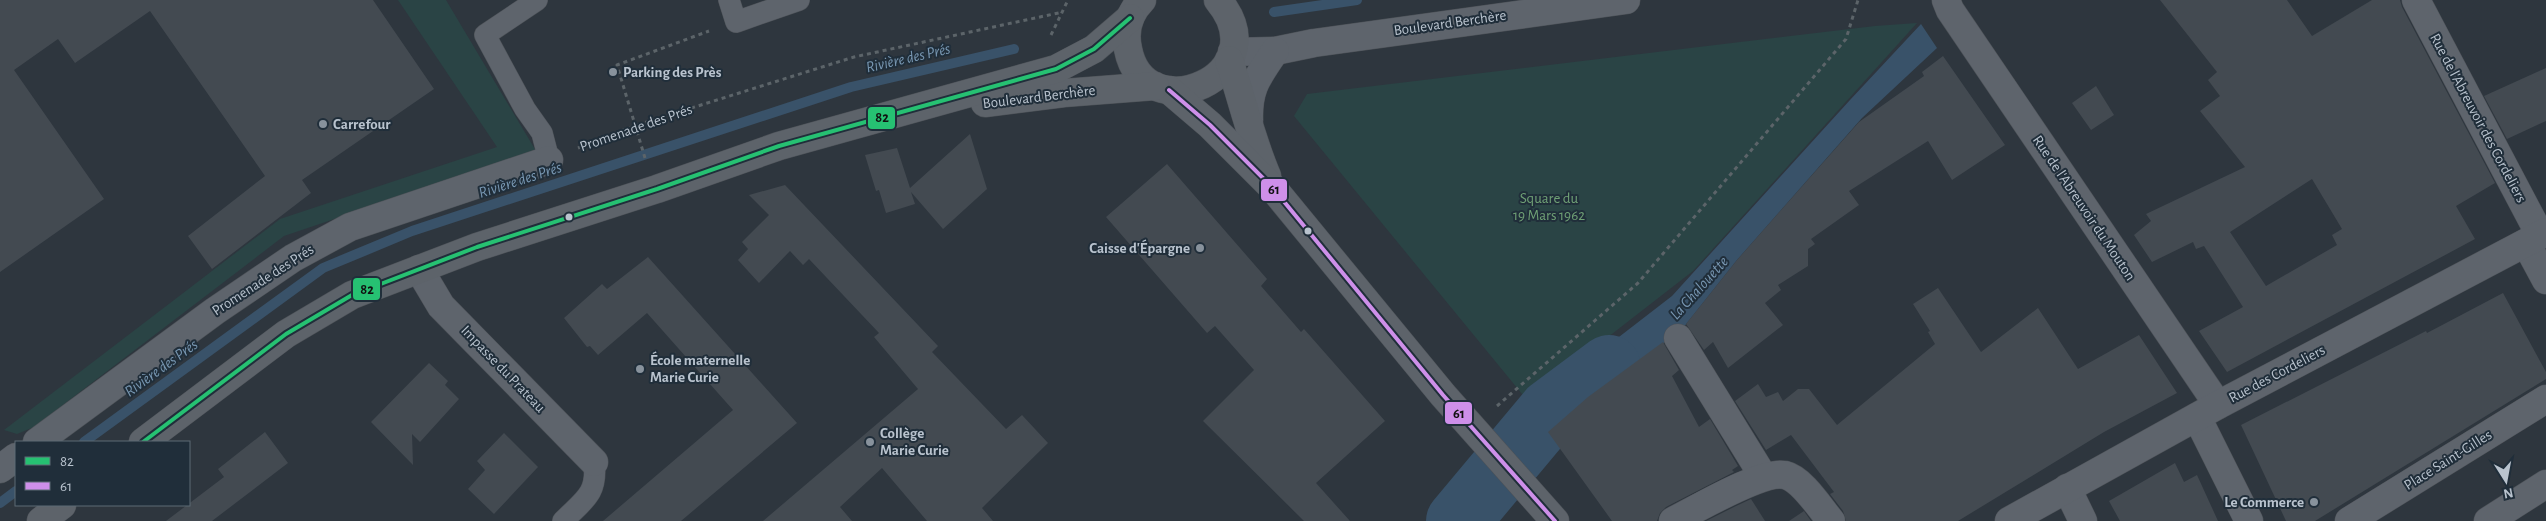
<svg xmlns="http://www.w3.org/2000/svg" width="2546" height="521" viewBox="0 0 2546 521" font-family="'Alegreya Sans',sans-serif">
	<rect width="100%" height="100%" fill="#2e363e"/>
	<g fill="#2a4445">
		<polygon points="398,0 446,0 536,151 284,236 34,427 17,434 4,430 280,219 497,147"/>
		<polygon points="1917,23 1693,271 1527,400 1294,116 1307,94 1875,26"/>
	</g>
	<polygon fill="#395269" points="1921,24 1937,48 1862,118 1737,260 1683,328 1549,431 1527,408 1672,296 1850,100"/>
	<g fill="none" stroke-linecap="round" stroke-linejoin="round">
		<g stroke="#395269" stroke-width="10">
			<polyline points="1274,12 1357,0"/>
			<polyline points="84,442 323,268 412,231 851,87 1014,49"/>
			<polyline points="0,503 16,491"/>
		</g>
		<polyline stroke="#395269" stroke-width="64" points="1458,521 1550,411 1609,367"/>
	</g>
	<g fill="#434a51" fill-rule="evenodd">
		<polygon points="0,0 373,0 434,89 302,180 311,193 212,269 188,236 265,176 150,11 75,63 58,39 14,70 104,199 0,272"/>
		<path d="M 2160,0 L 2287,0 L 2312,36 L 2372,0 L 2400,0 L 2402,7 L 2495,183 L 2456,206 L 2475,239 L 2227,372 L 2199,331 L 2243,307 L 2204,246 L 2196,249 L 2193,242 L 2152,262 L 2134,235 L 2151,221 L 2146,214 L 2245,167 L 2200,111 L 2220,96 L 2208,80 L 2217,72 ZM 2312,179 L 2342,229 L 2332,235 L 2337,245 L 2266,286 L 2230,232 Z"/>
		<polygon points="1943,56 2005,145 1952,180 1928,141 1849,191 1859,205 1811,239 1815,244 1808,249 1808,266 1778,285 1781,290 1765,303 1783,325 1728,368 1713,342 1704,350 1686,324 1737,260 1859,122 1924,76 1922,72"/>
		<polygon points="2546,68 2546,121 2507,139 2484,96"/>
		<polygon points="2096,86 2114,115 2091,130 2072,103"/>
		<polygon points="970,134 987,189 943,229 911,192 915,204 886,213 879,190 876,191 865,155 897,148 910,188"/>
		<polygon points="1167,164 1267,279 1261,286 1301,332 1304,329 1385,421 1316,483 1350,521 1304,521 1203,421 1254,370 1215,326 1207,333 1106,217"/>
		<polygon points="785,185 938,346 932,352 1006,429 1022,415 1048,443 982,508 993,521 927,521 882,468 840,507 852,521 763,521 918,389 874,337 879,333 809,259 803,265 790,251 759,283 738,260 748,249 742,242 769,215 749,195"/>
		<polygon points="648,257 797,423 681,521 603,521 733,410 647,313 598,355 590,346 587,347 564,318 602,284 607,289"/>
		<polygon points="1938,288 1981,352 2038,308 2078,369 2139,335 2177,393 2104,432 1958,521 1846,521 1843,511 1830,494 1834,492 1791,435 1766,450 1735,401 1758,384 1766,397 1778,392 1783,401 1798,389 1809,389 1837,425 1935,344 1928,332 1930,331 1913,304"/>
		<polygon points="2503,293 2546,372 2546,379 2315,521 2286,521 2241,425 2426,331 2427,333"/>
		<polygon points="1663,342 1679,370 1672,376 1699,427 1710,419 1738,466 1732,470 1734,472 1666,507 1660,513 1657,521 1612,521 1548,432 1588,397"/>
		<polygon points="429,363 448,381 445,385 459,399 420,442 412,434 413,465 371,422"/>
		<polygon points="265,432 288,463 212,521 166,521 224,477 218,469"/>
		<polygon points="504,433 538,467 494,514 468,489 485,470 477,461"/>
		<polygon points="2175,463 2184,482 2197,475 2218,521 2120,521 2109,501"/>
		<polygon points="1751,499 1765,521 1706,521 1736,506"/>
		<polygon points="1804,511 1811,521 1789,521"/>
	</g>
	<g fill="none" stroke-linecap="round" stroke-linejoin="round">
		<defs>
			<g id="service">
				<polyline points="537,0 485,35 525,109 542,133 549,160"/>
				<polyline points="729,0 736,22 799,0"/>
				<path d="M 563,521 C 584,500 598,494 594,462"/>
			</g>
			<polyline id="pedestrian" points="2416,0 2540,235"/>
			<g id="minor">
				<polyline points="2526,243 2546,280"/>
				<polyline points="419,269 441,306 594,462"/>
				<polyline points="1678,338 1763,476"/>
				<polyline points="2197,417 2249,521"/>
				<polyline points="37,442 215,311 293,258 350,227 549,160"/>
				<polyline points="0,469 16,457"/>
				<polyline points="2067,488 2083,521"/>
				<polyline points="2349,521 2546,399"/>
				<polyline points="2488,521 2546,484"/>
			</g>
			<g id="tertiary">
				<polyline points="1946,0 1950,10 2218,405"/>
				<polyline points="1232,52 1275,51 1314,43 1626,0"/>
				<path d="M 1249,120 C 1248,87 1258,77 1275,51"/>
				<path d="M 1673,521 C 1697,509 1762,470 1785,475 C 1802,479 1820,508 1831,521"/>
				<polyline points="2009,521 2218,405 2546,232"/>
			</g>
			<g id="secondary">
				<path d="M 1142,0 C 1129,13 1124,31 1128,49 C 1144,133 1281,76 1218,0"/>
				<path d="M 1229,60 C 1242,99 1251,139 1267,176"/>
				<polyline points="1169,90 1210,125 1272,187 1443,395 1555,521"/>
				<polyline points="985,103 1064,93 1155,86"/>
				<polyline points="143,442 286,334 352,295 477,247 657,189 779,146 1056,69 1094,49 1130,18"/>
				<polyline points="41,521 62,505"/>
			</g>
		</defs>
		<use href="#service" stroke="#4d5258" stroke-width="22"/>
		<use href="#pedestrian" stroke="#4d5258" stroke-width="29"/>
		<use href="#minor" stroke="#4d5258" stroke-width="29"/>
		<use href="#tertiary" stroke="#4d5258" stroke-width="29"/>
		<use href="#secondary" stroke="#4d5258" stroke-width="29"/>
		<g stroke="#5c6469" stroke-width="3" stroke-dasharray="4 4" stroke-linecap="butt">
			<polyline points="1051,35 1068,0"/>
			<polyline points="578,148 634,126 854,57 1063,12"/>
			<polyline points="645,158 617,65 709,31"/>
			<polyline points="1497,406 1638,283 1846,39 1858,0"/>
		</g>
		<use href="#service" stroke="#5e646c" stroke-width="21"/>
		<use href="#pedestrian" stroke="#5e646c" stroke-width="28"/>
		<use href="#minor" stroke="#5e646c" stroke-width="28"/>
		<use href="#tertiary" stroke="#5e646c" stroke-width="28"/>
		<use href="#secondary" stroke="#5d636a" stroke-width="28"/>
		<defs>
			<polyline id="bus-1" points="143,442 286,334 352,295 477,247 657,189 779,146 1056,69 1094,49 1130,18"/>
			<polyline id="bus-2" points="1169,90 1210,125 1272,187 1443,395 1555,521"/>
		</defs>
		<use href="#bus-1" stroke="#202e3a" stroke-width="8"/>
		<use href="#bus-2" stroke="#202e3a" stroke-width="8"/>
		<use href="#bus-1" stroke="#26c172" stroke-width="4"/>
		<use href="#bus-2" stroke="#ce8fe9" stroke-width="4"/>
	</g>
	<g fill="#88929c" stroke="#202e3a" stroke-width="2">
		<circle cx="613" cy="72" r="5"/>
		<circle cx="323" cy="124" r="5"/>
		<circle cx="1200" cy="248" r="5"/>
		<circle cx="640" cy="369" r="5"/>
		<circle cx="870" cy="442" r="5"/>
		<circle cx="2314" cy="502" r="5"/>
	</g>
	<g fill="#b9c3ce" stroke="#202e3a" stroke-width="2">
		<circle cx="569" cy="217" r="4.5"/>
		<circle cx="1308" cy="231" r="4.5"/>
	</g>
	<g text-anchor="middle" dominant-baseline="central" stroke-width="4" stroke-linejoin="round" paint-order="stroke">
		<g font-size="15" fill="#b9c3ce" stroke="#202e3a">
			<text transform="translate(1450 23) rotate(-8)">Boulevard Berchère</text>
			<text transform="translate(1039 97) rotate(-7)">Boulevard Berchère</text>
			<text transform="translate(2478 118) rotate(62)">Rue de l'Abreuvoir des Cordeliers</text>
			<text transform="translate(636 128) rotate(-19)">Promenade des Prés</text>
			<text transform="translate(2084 208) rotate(56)">Rue de l'Abreuvoir du Mouton</text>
			<text transform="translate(263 280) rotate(-33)">Promenade des Prés</text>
			<text transform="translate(503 369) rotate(46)">Impasse du Prateau</text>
			<text transform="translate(2277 374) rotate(-28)">Rue des Cordeliers</text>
			<text transform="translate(2448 460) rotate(-32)">Place Saint-Gilles</text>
		</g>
		<g font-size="15" font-weight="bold" fill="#b9c3ce" stroke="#202e3a" text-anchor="start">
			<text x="623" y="72">Parking des Près</text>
			<text x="333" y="124">Carrefour</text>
			<text x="1190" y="248" text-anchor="end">Caisse d'Épargne</text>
			<text x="650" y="360">École maternelle<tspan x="650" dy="17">Marie Curie</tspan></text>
			<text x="880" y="433">Collège<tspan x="880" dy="17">Marie Curie</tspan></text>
			<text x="2304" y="502" text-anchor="end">Le Commerce</text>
		</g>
		<g font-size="15" fill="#6fa075" stroke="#202e3a">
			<text x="1549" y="198">Square du<tspan x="1549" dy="17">19 Mars 1962</tspan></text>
		</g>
		<g font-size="16" font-style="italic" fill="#7897b2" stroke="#202e3a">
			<text transform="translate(908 58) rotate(-13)">Rivière des Prés</text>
			<text transform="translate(520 180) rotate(-18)">Rivière des Prés</text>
			<text transform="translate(1699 288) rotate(-48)">La Chalouette</text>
			<text transform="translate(161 368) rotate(-36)">Rivière des Prés</text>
		</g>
	</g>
	<g stroke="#202e3a" stroke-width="2">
		<rect x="867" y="106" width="29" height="24" rx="5" fill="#26c172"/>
		<rect x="1260" y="178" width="28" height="24" rx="5" fill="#ce8fe9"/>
		<rect x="352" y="277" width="29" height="24" rx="5" fill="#26c172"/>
		<rect x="1444" y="401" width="29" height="24" rx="5" fill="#ce8fe9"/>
	</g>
	<g font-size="14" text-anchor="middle" font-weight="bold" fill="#111">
		<text x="882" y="122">82</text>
		<text x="1274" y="194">61</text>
		<text x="367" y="294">82</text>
		<text x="1459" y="418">61</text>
	</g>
	<rect x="15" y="441" width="175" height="65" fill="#202e3a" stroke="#5d6a75"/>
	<rect x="25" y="457" width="25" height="8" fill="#26c172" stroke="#5d6a75"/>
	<text x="60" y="466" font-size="15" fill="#b9c3ce">82</text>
	<rect x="25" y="482" width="25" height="8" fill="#ce8fe9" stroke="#5d6a75"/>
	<text x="60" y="491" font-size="15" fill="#b9c3ce">61</text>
	<g transform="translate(2506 481) rotate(169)" stroke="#202e3a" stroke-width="4" paint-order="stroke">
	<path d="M0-4L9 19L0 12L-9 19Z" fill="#b9c3ce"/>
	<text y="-8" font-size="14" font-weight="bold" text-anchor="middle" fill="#b9c3ce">N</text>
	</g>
</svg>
